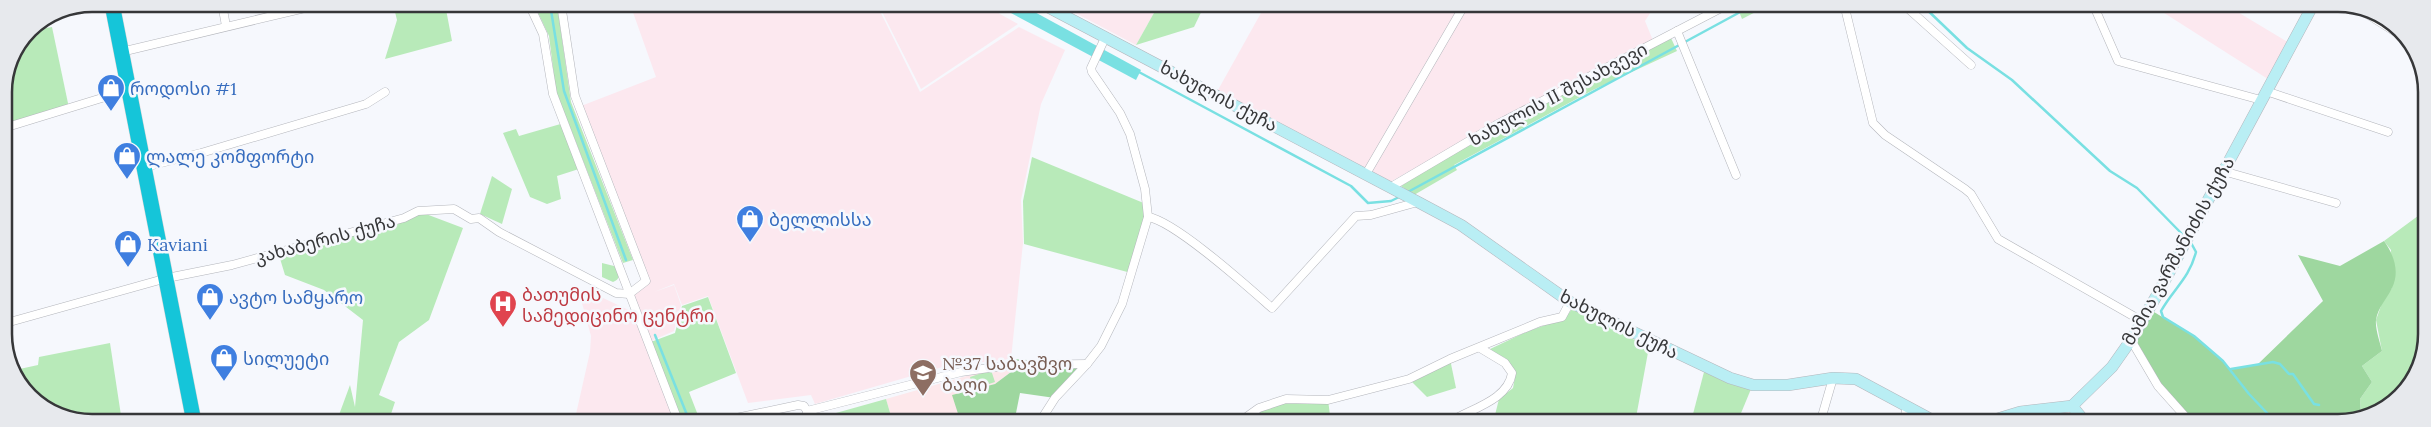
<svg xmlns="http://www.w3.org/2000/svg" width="2431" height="427" viewBox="0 0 2431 427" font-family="Lora,'Noto Sans Georgian',serif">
	<rect width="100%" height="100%" fill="#f6f8fd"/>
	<g fill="#fce8ef">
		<polygon points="630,4 848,4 879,9 920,92 1019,27 1065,50 1041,104 1021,200 1023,243 1011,359 946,366 815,404 811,395 748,403 708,296 682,305 674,284 654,292 674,285 681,305 674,331 649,342 630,294 648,282 581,106 656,77"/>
		<polygon points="883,4 982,4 1018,24 921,89 880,8"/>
		<polygon points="1065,4 1159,4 1136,45 1066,8"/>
		<polygon points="1266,4 1465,4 1366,168 1218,90"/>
		<polygon points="1469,4 1656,4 1645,21 1654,43 1611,65 1606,63 1390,182 1372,172"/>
		<polygon points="2150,4 2226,5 2291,44 2271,81"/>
		<polygon points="588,291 633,312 679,423 574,423 590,352 591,336 579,292"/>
	</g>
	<polygon fill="#fde8eb" points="991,369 1015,369 995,384 953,395 961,423 893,423 886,399"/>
	<g fill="#b8eab9">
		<polygon points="393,4 445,4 452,41 385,59 397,20"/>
		<polygon points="534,4 557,4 571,102 633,260 623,263 556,91 549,36"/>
		<polygon points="1159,4 1205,4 1194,27 1136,45"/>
		<polygon points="1736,4 1771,4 1742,19"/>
		<polygon points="52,27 69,108 4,128 4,93 11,59 29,31"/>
		<polygon points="1671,38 1677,51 1593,90 1454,165 1457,170 1414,195 1401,186 1498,124"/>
		<polygon points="564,123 582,168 557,176 561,199 547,204 530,197 503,133 516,129 519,136"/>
		<polygon points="1032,157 1146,204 1148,217 1131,273 1024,244 1023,201"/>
		<polygon points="492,176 512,189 502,224 480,214"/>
		<polygon points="2426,210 2426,346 2397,401 2361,415 2360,399 2372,382 2362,366 2382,351 2376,320 2383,300 2392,288 2391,250 2384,241"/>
		<polygon points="418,211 463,228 429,320 399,342 379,395 395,402 388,423 336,423 350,385 355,407 363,320 324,290 285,275 278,252"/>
		<path d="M 602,263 L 618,267 C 619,274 621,279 613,282 L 602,277 Z"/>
		<polygon points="708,297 736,373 689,392 701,423 679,423 648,343 675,333 682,306"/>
		<polygon points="1572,309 1649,347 1635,423 1493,423 1499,399 1513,388 1516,372 1505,358 1488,350 1526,332 1565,318"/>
		<polygon points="110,343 122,422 81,422 34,401 15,370 38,365 39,357"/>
		<polygon points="1450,359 1456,388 1427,397 1409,379"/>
		<polygon points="991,370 995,382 974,389 970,377"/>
		<polygon points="1704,372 1751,389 1739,418 1693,414"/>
		<polygon points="886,399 893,423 816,423 818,418"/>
		<polygon points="1286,399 1328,400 1331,423 1239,423 1259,408"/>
		<polygon points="2043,414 2046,423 1996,423"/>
	</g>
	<g fill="#9ed79f">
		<path d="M 2384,241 C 2394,255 2400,272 2392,288 C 2387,299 2378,307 2376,320 C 2375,329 2380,342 2382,351 L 2362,366 L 2372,382 L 2360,399 L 2361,415 L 2338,423 L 2236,423 L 2231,416 L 2223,423 L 2191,423 L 2158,386 L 2131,340 L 2149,309 L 2194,336 L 2231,369 L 2258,364 L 2323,301 L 2298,255 L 2340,266 Z"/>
		<polygon points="1014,359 1087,364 1055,398 1020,393 1014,423 961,423 952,395 995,384 1015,369"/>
	</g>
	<polygon fill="#79e0e2" points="994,4 1020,4 1141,70 1136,80"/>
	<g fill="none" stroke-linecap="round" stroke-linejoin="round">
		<g stroke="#79e0e2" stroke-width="2.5">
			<polyline points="550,4 564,91 626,260"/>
			<polyline points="1921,4 1967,48 2012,80 2110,171 2137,188 2184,236"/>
			<polyline points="1137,71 1351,186 1368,203 1391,201 1399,197"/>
			<polyline points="1406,193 1755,4"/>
			<path d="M 2190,241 L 2196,252 C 2189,279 2174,288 2161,311 L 2163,317 L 2194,336 L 2223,361 L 2249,394 L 2268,414 L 2272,423"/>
			<polyline points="655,335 689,420"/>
			<polyline points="2231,369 2273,362 2280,364 2289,374 2293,374 2314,404 2319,405"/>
		</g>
		<defs>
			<g id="street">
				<polyline points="222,4 226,26"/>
				<polyline points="529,4 543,34 553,94 679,423"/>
				<polyline points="1844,4 1873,123 1885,135 1965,189 1971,194 1998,239 2142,321"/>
				<polyline points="1903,4 1971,65"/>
				<polyline points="2093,4 2118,61 2261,100"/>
				<polyline points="2364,12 2405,38"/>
				<polyline points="1677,31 1736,175"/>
				<polyline points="121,52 322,4"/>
				<polyline points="2266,91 2388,132"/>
				<polyline points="4,128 128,90"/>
				<polyline points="145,167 201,153 366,104 385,92"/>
				<polyline points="2223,171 2336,203"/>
				<polyline points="1366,174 1465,4"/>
				<polyline points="1391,187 1496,125 1729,4"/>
				<path d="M 1148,217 C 1175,221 1248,287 1272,308 L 1356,216 L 1371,215 L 1418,202"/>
				<polyline points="6,323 167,278 232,265 404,218 418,211 454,209 471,219 479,218 499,232 616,293 629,294 646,281 575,96 561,4"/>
				<polyline points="2131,340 2158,386 2191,423"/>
				<polyline points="807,411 961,372 1010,365 1087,364"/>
				<polyline points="712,423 798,405 804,406 807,411 807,423"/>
				<polyline points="1039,423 1055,398 1087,364 1101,346 1122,304 1148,217 1145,189 1130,134 1120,113 1092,72 1091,68 1105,38"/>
				<polyline points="1238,423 1259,408 1286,399 1328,400 1409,379 1450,359 1540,322 1562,317 1570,302"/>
				<path d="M 1448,423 C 1469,409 1508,401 1512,373 L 1505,363 L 1480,348"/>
				<polyline points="1820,423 1833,378"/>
				<polyline points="1903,423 1907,407"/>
			</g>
			<g id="secondary">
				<polyline points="1042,4 1418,202 1461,225 1570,302 1730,378 1753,385 1788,385 1833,378 1856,379 1938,423"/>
				<polyline points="2072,406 2086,423"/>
				<polyline points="1984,423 2020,412 2072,406 2112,367 2131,340 2157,295 2313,5"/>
			</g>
			<polyline id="highway" points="112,4 194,422"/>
		</defs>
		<use href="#street" stroke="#b4b6bc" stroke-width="9"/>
		<use href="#secondary" stroke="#b4b6bc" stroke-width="12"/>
		<use href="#highway" stroke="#d3d3d3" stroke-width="16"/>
		<use href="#street" stroke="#fff" stroke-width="8"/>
		<use href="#secondary" stroke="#b9eef4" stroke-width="11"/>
		<use href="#highway" stroke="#15c5d9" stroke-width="15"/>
	</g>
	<defs>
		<symbol id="shop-pin" viewBox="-11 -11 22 30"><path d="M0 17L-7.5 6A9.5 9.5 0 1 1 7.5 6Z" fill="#3f7fe0" stroke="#f6f8fd"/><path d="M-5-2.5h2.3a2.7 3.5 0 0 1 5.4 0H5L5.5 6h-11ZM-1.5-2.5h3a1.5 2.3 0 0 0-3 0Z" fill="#fff"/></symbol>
		<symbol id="hospital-pin" viewBox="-11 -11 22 30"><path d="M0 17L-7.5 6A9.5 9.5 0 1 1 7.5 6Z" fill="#e0444e" stroke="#f6f8fd"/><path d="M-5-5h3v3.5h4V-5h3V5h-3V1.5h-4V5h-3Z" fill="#fff"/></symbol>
		<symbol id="school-pin" viewBox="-11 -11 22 30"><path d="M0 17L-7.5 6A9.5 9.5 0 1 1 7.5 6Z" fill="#8d6e63" stroke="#f6f8fd"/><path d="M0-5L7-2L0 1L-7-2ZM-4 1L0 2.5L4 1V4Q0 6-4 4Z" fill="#fff"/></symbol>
	</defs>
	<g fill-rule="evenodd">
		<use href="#shop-pin" x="95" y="72" width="32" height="43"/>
		<use href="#shop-pin" x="111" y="140" width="32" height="43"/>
		<use href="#shop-pin" x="734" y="203" width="32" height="43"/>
		<use href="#shop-pin" x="112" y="228" width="32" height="43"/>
		<use href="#shop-pin" x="194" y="281" width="32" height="43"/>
		<use href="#hospital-pin" x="487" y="288" width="32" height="43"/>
		<use href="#shop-pin" x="208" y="342" width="32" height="43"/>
		<use href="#school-pin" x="907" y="357" width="32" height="43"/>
	</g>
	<g text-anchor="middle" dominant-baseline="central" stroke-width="5" stroke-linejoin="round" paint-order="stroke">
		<g font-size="18" fill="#366cbe" stroke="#f6f8fd" text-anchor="start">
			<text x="130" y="88">როდოსი #1</text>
			<text x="146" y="156">ლალე კომფორტი</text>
			<text x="769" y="219">ბელლისსა</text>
			<text x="147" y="244">Kaviani</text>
			<text x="229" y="297">ავტო სამყარო</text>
			<text x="243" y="358">სილუეტი</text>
		</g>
		<g font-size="18" fill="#363739" stroke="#f6f8fd">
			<text transform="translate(1558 94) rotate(-28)">ხახულის II შესახვევი</text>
			<text transform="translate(1219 96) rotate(28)">ხახულის ქუჩა</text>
			<text transform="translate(325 239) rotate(-15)">კახაბერის ქუჩა</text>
			<text transform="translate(2178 251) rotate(-61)">მამია ვარშანიძის ქუჩა</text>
			<text transform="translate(1619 324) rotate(27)">ხახულის ქუჩა</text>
		</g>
		<g font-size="18" fill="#be3a42" stroke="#f6f8fd" text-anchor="start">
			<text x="522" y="294">ბათუმის<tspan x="522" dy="21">სამედიცინო ცენტრი</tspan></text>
		</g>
		<g font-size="18" fill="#785e54" stroke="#f6f8fd" text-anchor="start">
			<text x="942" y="363">№37 საბავშვო<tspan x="942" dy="21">ბაღი</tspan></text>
		</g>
	</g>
	<path d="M0 0H2431V427H0ZM92 12H2338A80 80 0 0 1 2418 92V334A80 80 0 0 1 2338 414H92A80 80 0 0 1 12 334V92A80 80 0 0 1 92 12Z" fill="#e7e9ed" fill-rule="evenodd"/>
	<path fill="none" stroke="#363739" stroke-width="2.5" d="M92 12H2338A80 80 0 0 1 2418 92V334A80 80 0 0 1 2338 414H92A80 80 0 0 1 12 334V92A80 80 0 0 1 92 12Z"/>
</svg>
